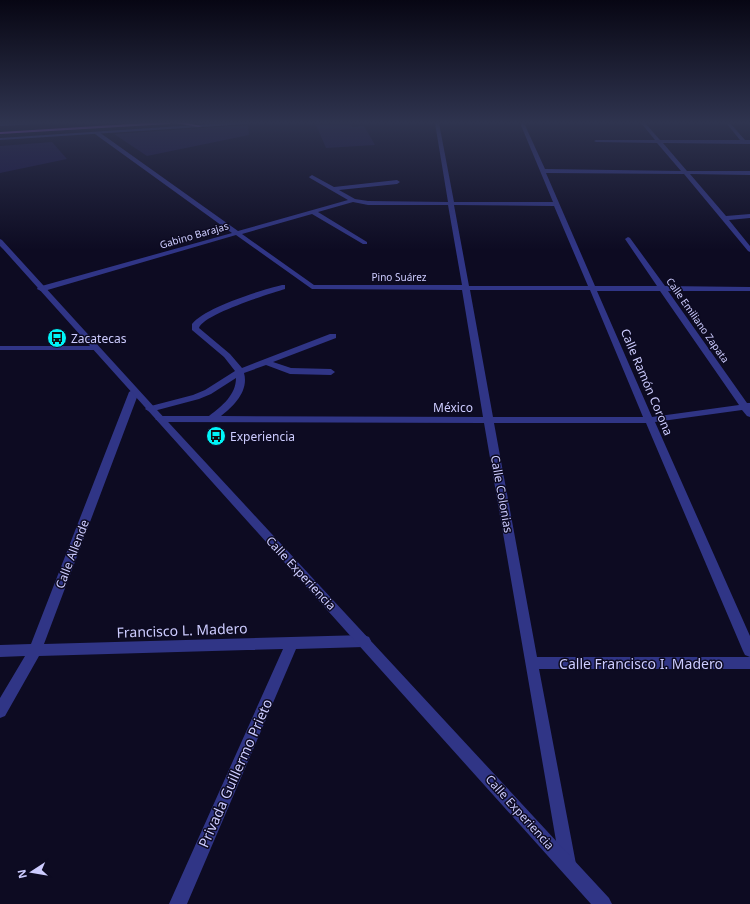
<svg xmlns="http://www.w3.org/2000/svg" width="750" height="904" viewBox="0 0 750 904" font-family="'Noto Sans',sans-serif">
	<rect width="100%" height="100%" fill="#0d0b22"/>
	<g fill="#1a1545">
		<polygon points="350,123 352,127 364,126 375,145 326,148 316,125"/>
		<polygon points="248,125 249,135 147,156 114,134"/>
		<polygon points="52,142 67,159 0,173 0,146"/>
	</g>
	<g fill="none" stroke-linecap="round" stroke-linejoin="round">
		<g fill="#303586" fill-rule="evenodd">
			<path d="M 435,123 L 439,123 L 454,202 L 553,202 L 520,123 L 524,123 L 545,169 L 681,171 L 657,143 L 596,142 L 594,141 L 596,140 L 655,140 L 641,123 L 645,123 L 660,140 L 740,140 L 727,124 L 730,123 L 745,140 L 750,140 L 750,144 L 663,143 L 687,171 L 750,171 L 750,175 L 690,174 L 726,216 L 750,214 L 750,218 L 729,220 L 750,246 L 750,252 L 748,251 L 684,174 L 546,173 L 595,286 L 657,286 L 625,239 L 628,237 L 630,238 L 665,286 L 750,287 L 750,291 L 668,291 L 747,403 L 750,403 L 750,417 L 747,416 L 742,410 L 655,422 L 750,636 L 750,657 L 745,655 L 743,651 L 646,423 L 494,423 L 537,657 L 750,657 L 750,669 L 539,669 L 576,864 L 574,870 L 568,872 L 562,870 L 560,864 L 484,423 L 160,422 L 155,419 L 160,416 L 209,416 C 222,406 236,395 236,378 L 211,394 L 199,399 L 150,412 L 145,409 L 147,407 L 193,395 L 205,390 L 235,371 L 224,357 L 192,330 L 192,324 C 204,308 261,290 282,285 L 285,285 L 285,289 C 269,294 203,314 199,328 L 230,354 L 242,368 L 330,334 L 336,334 L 336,338 L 273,362 L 291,368 L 331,369 L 335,372 L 331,375 L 290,374 L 266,365 L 244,373 C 249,391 234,406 221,416 L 483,417 L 462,290 L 312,289 L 236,235 L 44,291 L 41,291 L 37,289 L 38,287 L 232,233 L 95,134 L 95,132 L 99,132 L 238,231 L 348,200 L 310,178 L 309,177 L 312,175 L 334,187 L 397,180 L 400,182 L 397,184 L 339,190 L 355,199 L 368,201 L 448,202 ZM 353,202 L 368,205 L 448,205 L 462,285 L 314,285 L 242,234 L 312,214 L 363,244 L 367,244 L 367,242 L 318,212 ZM 454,205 L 554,206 L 588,286 L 469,286 ZM 470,290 L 590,290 L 643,417 L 493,417 ZM 597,291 L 660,291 L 739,405 L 652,417 Z"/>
			<polygon points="0,346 94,346 98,348 94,350 0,350"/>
			<polygon points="134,389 139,392 44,644 364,635 369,637 371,641 369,645 364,647 296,649 187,904 169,904 283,649 39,656 5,716 0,718 0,698 25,656 0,657 0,645 31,644 129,392"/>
		</g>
		<g fill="#303586" fill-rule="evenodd">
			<polygon points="43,123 41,124 0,126 0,124"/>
			<polygon points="226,123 249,123 247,124 0,140 0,138"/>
			<polygon points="0,239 2,240 157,410 609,898 612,904 591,904 3,249 0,246"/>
		</g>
		<g fill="#af53ff" fill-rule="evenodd">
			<polygon points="146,123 171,123 169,124 0,134 0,132"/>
			<polygon points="175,123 187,123 201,126 199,127"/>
		</g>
	</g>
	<linearGradient id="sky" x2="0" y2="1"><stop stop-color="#070613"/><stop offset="0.49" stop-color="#2f344f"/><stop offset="1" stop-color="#2f344f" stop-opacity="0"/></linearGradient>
	<rect width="750" height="250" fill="url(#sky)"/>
	<defs>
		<symbol id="bus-disc" viewBox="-11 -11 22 22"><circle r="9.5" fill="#00f4f7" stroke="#0d0b22"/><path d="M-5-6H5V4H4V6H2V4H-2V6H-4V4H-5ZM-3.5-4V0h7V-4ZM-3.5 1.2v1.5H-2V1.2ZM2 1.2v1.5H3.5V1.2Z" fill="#111"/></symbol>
	</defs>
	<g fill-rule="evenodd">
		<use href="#bus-disc" x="46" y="327" width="22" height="22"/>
		<use href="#bus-disc" x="205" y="425" width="22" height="22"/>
	</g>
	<g text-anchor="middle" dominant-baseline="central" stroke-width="3" stroke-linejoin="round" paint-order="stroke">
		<g font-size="10" fill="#cdccff" stroke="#0d0b22">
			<text transform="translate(194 235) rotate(-16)">Gabino Barajas</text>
			<text x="399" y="277">Pino Suárez</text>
			<text transform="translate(698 320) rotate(55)">Calle Emiliano Zapata</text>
		</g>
		<g font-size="12" fill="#cdccff" stroke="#0d0b22" text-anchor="start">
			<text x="71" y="338">Zacatecas</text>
			<text x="230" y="436">Experiencia</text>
		</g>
		<g font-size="12" fill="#cdccff" stroke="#0d0b22">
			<text transform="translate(647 382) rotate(67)">Calle Ramón Corona</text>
			<text x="453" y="407">México</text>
			<text transform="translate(502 494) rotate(80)">Calle Colonias</text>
			<text transform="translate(72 554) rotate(-69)">Calle Allende</text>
			<text transform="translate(301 573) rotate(47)">Calle Experiencia</text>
			<text transform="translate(520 812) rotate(48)">Calle Experiencia</text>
		</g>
		<g font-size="14" fill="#cdccff" stroke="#0d0b22">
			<text transform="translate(182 630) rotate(-2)">Francisco L. Madero</text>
			<text x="641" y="663">Calle Francisco I. Madero</text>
			<text transform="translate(235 773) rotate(-66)">Privada Guillermo Prieto</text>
		</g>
	</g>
	<g transform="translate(32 872) rotate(258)" stroke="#0d0b22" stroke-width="3" paint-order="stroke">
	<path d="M0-3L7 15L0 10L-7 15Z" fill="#cdccff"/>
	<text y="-6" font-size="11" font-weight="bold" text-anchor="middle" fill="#cdccff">N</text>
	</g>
</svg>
